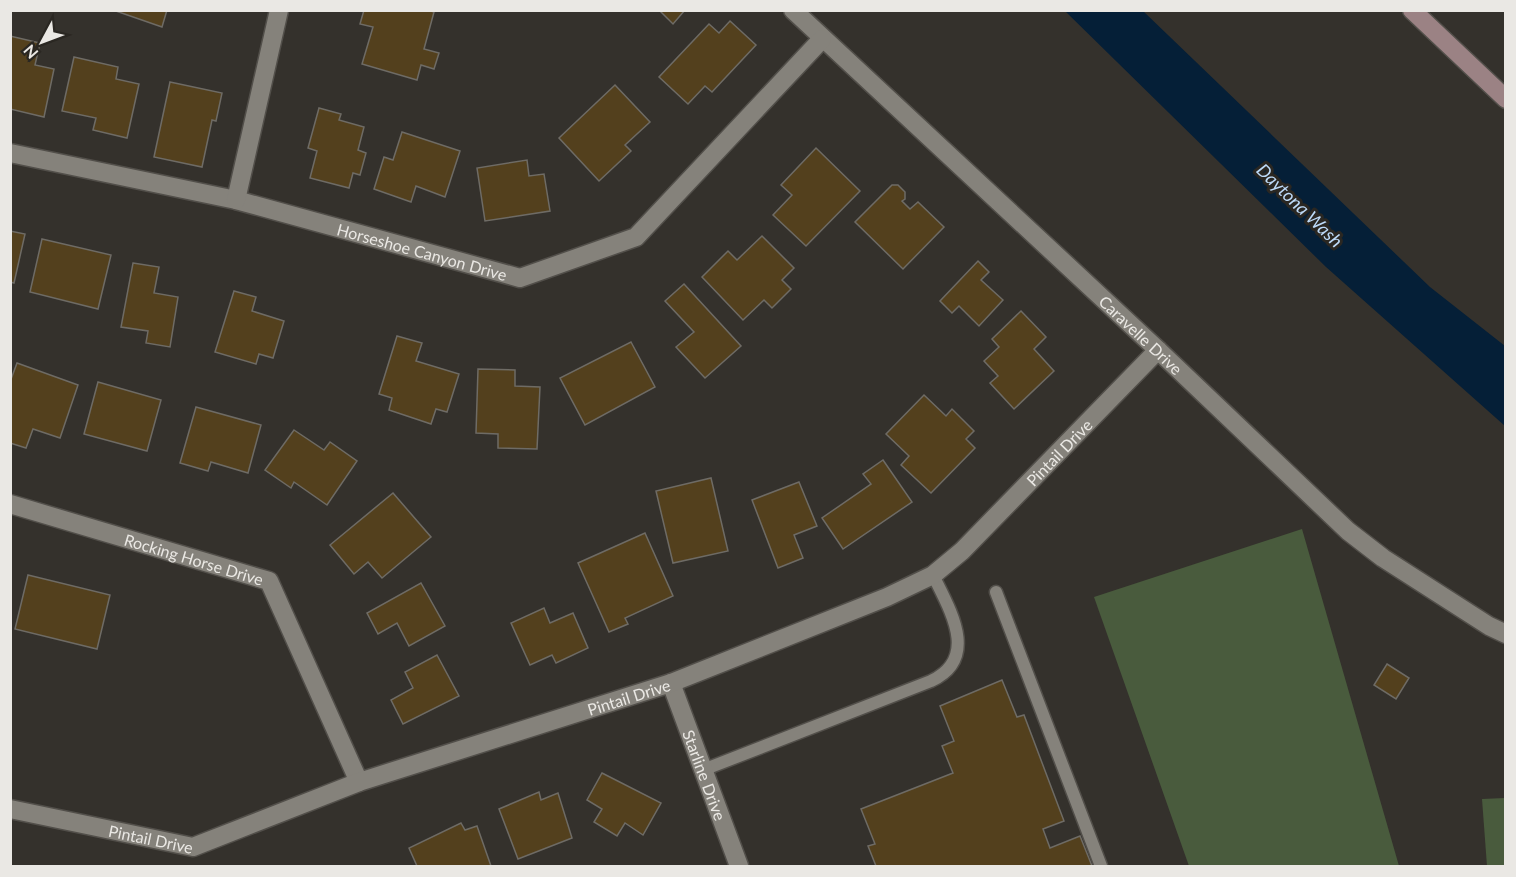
<svg xmlns="http://www.w3.org/2000/svg" width="1516" height="877" viewBox="0 0 1516 877" font-family="Lato,sans-serif">
	<rect width="100%" height="100%" fill="#34312c"/>
	<g fill="#495b3d">
		<polygon points="1302,529 1399,866 1189,866 1094,597"/>
		<polygon points="1505,798 1505,866 1487,866 1482,799"/>
	</g>
	<polygon fill="#051f37" points="1065,11 1143,11 1430,287 1505,346 1505,426 1326,267"/>
	<g fill="#53401d" stroke="#6e6b65" stroke-width="1.5">
		<polygon points="113,10 167,10 162,27"/>
		<polygon points="364,10 428,10 434,12 424,49 439,53 434,69 421,65 417,80 362,64 373,27 360,24"/>
		<polygon points="659,10 685,10 673,24"/>
		<polygon points="730,21 756,45 712,92 705,86 688,104 659,77 709,24 719,33"/>
		<polygon points="10,36 40,43 35,65 54,69 44,117 10,109"/>
		<polygon points="74,57 118,67 116,79 139,84 127,138 93,130 96,118 62,111"/>
		<polygon points="170,82 222,93 216,121 212,120 202,167 154,157"/>
		<polygon points="615,85 650,122 625,145 631,151 599,181 559,138"/>
		<polygon points="319,108 341,114 339,120 364,127 358,150 366,153 360,175 353,173 349,188 310,178 317,151 308,148"/>
		<polygon points="402,132 460,151 445,197 416,186 411,202 374,189 384,157 393,160"/>
		<polygon points="816,148 860,191 806,246 773,215 792,195 781,185"/>
		<polygon points="527,160 529,176 544,174 550,211 485,221 477,168"/>
		<polygon points="892,185 898,185 905,192 905,199 902,201 910,209 918,202 944,227 903,269 855,222"/>
		<polygon points="10,231 25,234 14,283 10,282"/>
		<polygon points="762,236 794,268 782,280 791,289 772,308 764,300 743,320 702,277 728,251 737,260"/>
		<polygon points="42,239 111,255 98,309 30,292"/>
		<polygon points="978,261 989,272 981,280 1003,300 979,326 959,306 952,313 940,301"/>
		<polygon points="133,263 159,267 154,293 178,297 170,347 146,343 148,331 121,327"/>
		<polygon points="684,284 741,346 705,378 676,347 694,332 665,301"/>
		<polygon points="234,291 256,297 252,311 284,321 273,358 259,354 256,364 215,352"/>
		<polygon points="1021,311 1046,337 1034,349 1054,371 1014,409 990,383 998,376 984,361 999,347 992,339"/>
		<polygon points="397,336 422,343 416,361 459,374 447,412 436,409 431,424 389,410 392,398 379,394"/>
		<polygon points="631,342 655,387 585,425 560,378"/>
		<polygon points="17,363 78,385 60,438 33,429 26,448 10,443 10,382"/>
		<polygon points="478,369 515,370 515,386 540,387 537,449 498,448 498,434 476,433"/>
		<polygon points="98,382 161,400 147,451 84,434"/>
		<polygon points="924,395 946,416 952,409 974,431 966,439 975,448 931,493 901,465 909,456 886,434"/>
		<polygon points="196,407 261,425 248,473 211,462 208,471 180,463"/>
		<polygon points="294,430 324,450 330,442 357,461 327,505 294,482 291,488 265,470"/>
		<polygon points="883,460 912,502 843,549 822,518 871,484 863,474"/>
		<polygon points="711,478 728,551 673,563 656,491"/>
		<polygon points="799,482 817,526 794,535 803,558 778,568 752,500"/>
		<polygon points="393,493 431,537 382,578 368,562 354,574 330,545"/>
		<polygon points="645,533 673,596 625,618 628,624 609,632 578,563"/>
		<polygon points="28,575 110,595 97,649 15,629"/>
		<polygon points="421,583 445,626 409,646 397,623 378,634 367,613"/>
		<polygon points="544,608 550,623 573,613 588,648 556,663 552,655 530,665 511,623"/>
		<polygon points="437,655 459,696 403,724 391,700 413,688 405,672"/>
		<polygon points="1387,664 1409,678 1396,699 1374,685"/>
		<polygon points="1002,680 1017,717 1024,715 1064,821 1043,829 1050,848 1080,836 1092,866 876,866 868,846 875,844 861,809 953,773 942,746 954,741 940,706"/>
		<polygon points="602,773 661,803 643,835 625,823 617,836 594,822 602,809 587,800"/>
		<polygon points="539,792 541,800 558,793 572,838 518,859 499,809"/>
		<polygon points="461,823 465,830 477,826 491,866 417,866 409,848"/>
	</g>
	<g fill="none" stroke-linecap="round" stroke-linejoin="round">
		<defs>
			<g id="lane">
				<polyline points="996,592 1101,866"/>
				<path d="M 703,770 L 931,681 C 980,658 950,610 933,575"/>
			</g>
			<g id="street">
				<path id="s1" d="M 793,10 L 1158,350 L 1348,531 L 1383,558 L 1489,626 L 1506,634"/>
				<path id="s2" d="M 10,153 L 236,200 L 520,278 L 636,237 L 822,39"/>
				<polyline points="236,200 279,10"/>
				<path id="s3" d="M 10,504 L 269,581 L 359,782"/>
				<path id="s4" d="M 671,683 L 739,866"/>
				<path id="s5" d="M 10,809 L 193,847 L 359,782 L 671,683 L 887,597 L 933,575 L 962,551 L 1158,350"/>
			</g>
			<polyline id="secondary" points="1412,10 1506,99"/>
		</defs>
		<use href="#lane" stroke="#524f4a" stroke-width="15"/>
		<use href="#street" stroke="#524f4a" stroke-width="21"/>
		<use href="#secondary" stroke="#524f4a" stroke-width="21"/>
		<use href="#lane" stroke="#85827b" stroke-width="12"/>
		<use href="#street" stroke="#85827b" stroke-width="18"/>
		<use href="#secondary" stroke="#9b8284" stroke-width="18"/>
	</g>
	<g text-anchor="middle" dominant-baseline="central" stroke-width="6" stroke-linejoin="round" paint-order="stroke">
		<g font-size="16" fill="#eae8e4" stroke="#2a2722">
			<text stroke="none"><textPath href="#s2" startOffset="424">Horseshoe Canyon Drive</textPath></text>
			<text stroke="none"><textPath href="#s1" startOffset="476">Caravelle Drive</textPath></text>
			<text stroke="none"><textPath href="#s5" startOffset="1152">Pintail Drive</textPath></text>
			<text stroke="none"><textPath href="#s3" startOffset="192">Rocking Horse Drive</textPath></text>
			<text stroke="none"><textPath href="#s5" startOffset="648">Pintail Drive</textPath></text>
			<text stroke="none"><textPath href="#s4" startOffset="98">Starline Drive</textPath></text>
			<text stroke="none"><textPath href="#s5" startOffset="144">Pintail Drive</textPath></text>
		</g>
		<g font-size="18" font-style="italic" fill="#bddaf8" stroke="#2a2722">
			<text transform="translate(1300 205) rotate(44)">Daytona Wash</text>
		</g>
	</g>
	<rect width="1516" height="877" fill="none" stroke="#eae8e4" stroke-width="24"/>
	<g transform="translate(42 42) rotate(229)" stroke="#2a2722" stroke-width="4.5" paint-order="stroke">
	<path d="M0-4.5L10 22L0 15L-10 22Z" fill="#eae8e4"/>
	<text y="-9" font-size="16" font-weight="bold" text-anchor="middle" fill="#eae8e4">N</text>
	</g>
</svg>
